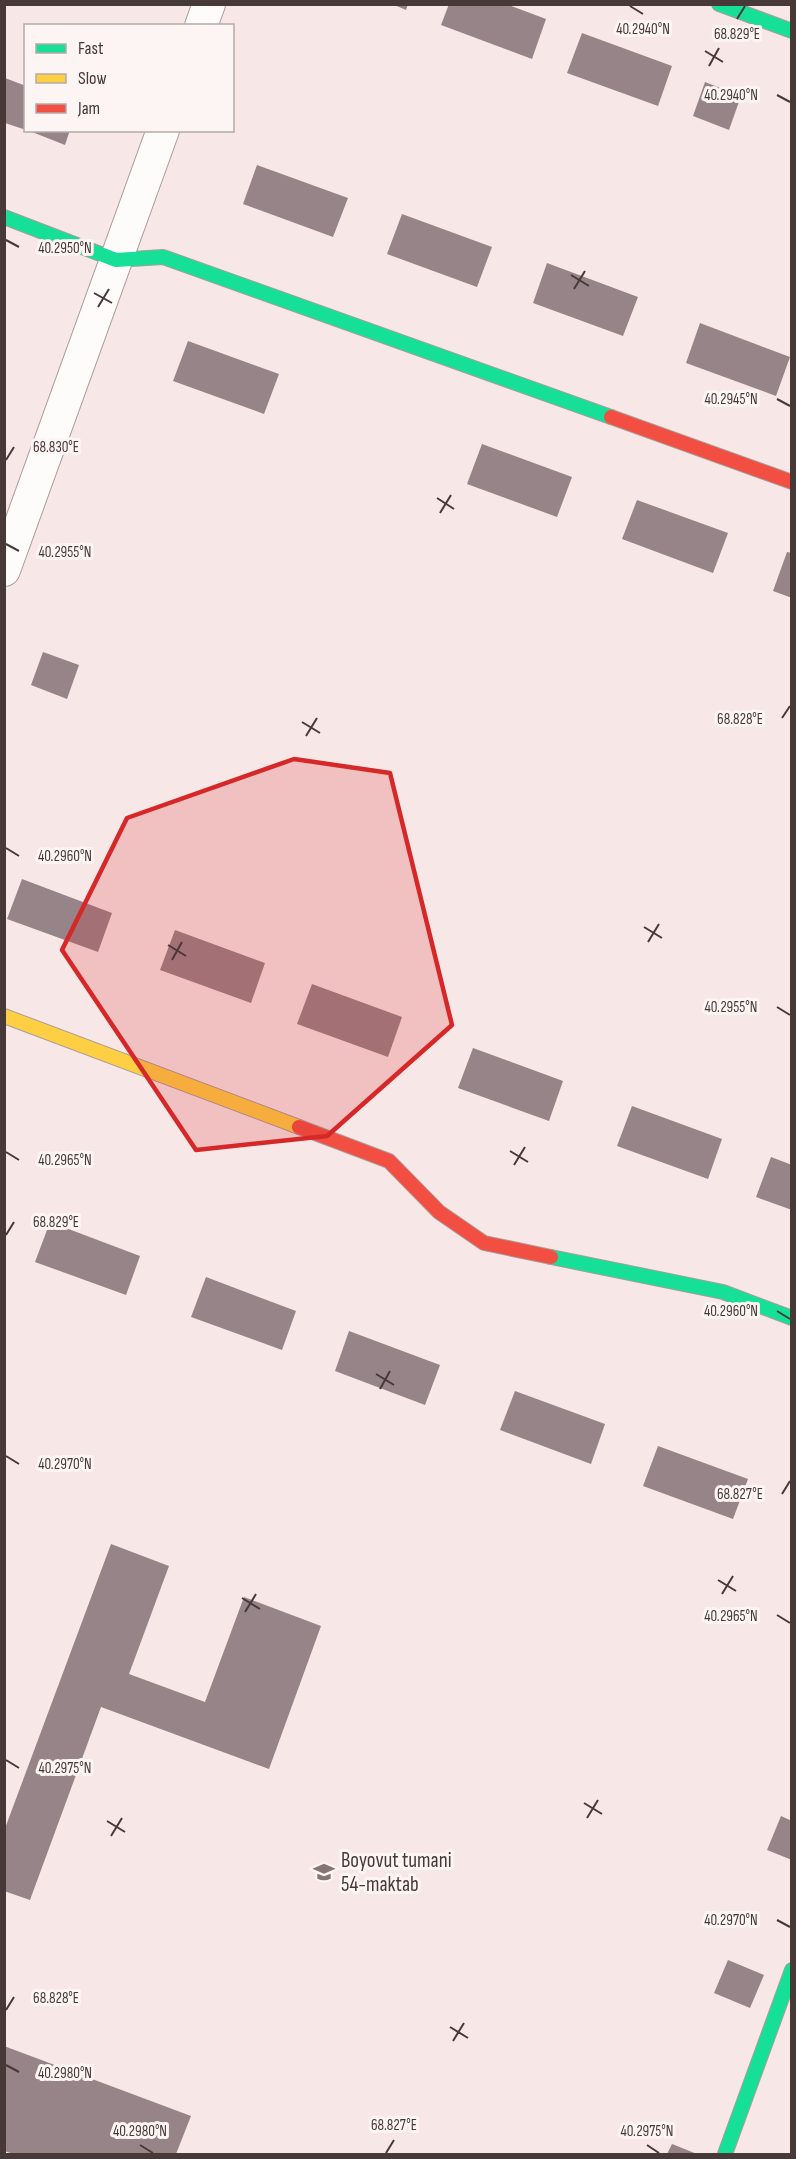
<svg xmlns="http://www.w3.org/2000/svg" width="796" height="2159" viewBox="0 0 796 2159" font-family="'Sofia Sans Condensed',sans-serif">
	<rect width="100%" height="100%" fill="#f7e8e7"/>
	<g fill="#978489">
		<polygon points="392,4 408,4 406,10"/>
		<polygon points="449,4 506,4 546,19 532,59 441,25"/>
		<polygon points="582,33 672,66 658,106 567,73"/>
		<polygon points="5,78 26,86 26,130 5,123"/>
		<polygon points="705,82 741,96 729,130 693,116"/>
		<polygon points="27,130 70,130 65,145"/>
		<polygon points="257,165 348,198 333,237 243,204"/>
		<polygon points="402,214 492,247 477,287 387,254"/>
		<polygon points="547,263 638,297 623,336 533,303"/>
		<polygon points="700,323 790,357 776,396 686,363"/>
		<polygon points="188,341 279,374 264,414 173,381"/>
		<polygon points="482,444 572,477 557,517 467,484"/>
		<polygon points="637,500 728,533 713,573 622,539"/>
		<polygon points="787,552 792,553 792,598 773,591"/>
		<polygon points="43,652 79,665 67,699 31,685"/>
		<polygon points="22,879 112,913 98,952 7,919"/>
		<polygon points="175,930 265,963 251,1003 160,970"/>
		<polygon points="312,984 402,1017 388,1057 297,1024"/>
		<polygon points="473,1048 563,1081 549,1121 458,1088"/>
		<polygon points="632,1106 722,1139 708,1179 617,1146"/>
		<polygon points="771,1157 792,1165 792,1210 756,1197"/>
		<polygon points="50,1222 140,1256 126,1295 35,1262"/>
		<polygon points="206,1277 296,1311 282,1350 191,1317"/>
		<polygon points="349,1331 440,1365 425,1405 335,1371"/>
		<polygon points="515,1391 605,1424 591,1464 500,1430"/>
		<polygon points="658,1446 748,1479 733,1519 643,1486"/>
		<polygon points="111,1544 169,1566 129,1674 205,1702 244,1597 321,1626 269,1769 101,1707 30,1900 4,1891 4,1831"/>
		<polygon points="781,1816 792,1821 792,1860 767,1850"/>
		<polygon points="728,1960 764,1975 750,2008 714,1993"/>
		<polygon points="4,2046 191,2116 176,2154 14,2154 4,2151"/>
		<polygon points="672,2144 697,2154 667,2154"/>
	</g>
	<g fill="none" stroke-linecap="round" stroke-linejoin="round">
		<defs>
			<g id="street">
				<polyline points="201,26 209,4"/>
				<polyline points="4,570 163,130"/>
			</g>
			<g id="fast">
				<polyline points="719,4 792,31"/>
				<polyline points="4,217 116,260 163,257 611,417"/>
				<polyline points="551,1257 723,1292 792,1318"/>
				<polyline points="725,2154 792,1970"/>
			</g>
			<polyline id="slow" points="4,1016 299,1127"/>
			<g id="jam">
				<polyline points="611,417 792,482"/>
				<polyline points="299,1127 389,1161 439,1212 484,1243 551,1257"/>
			</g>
		</defs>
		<use href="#street" stroke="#a99d9c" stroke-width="34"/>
		<use href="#fast" stroke="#a99d9c" stroke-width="16"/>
		<use href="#slow" stroke="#a99d9c" stroke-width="16"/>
		<use href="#jam" stroke="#a99d9c" stroke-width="16"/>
		<use href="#street" stroke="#fefcfb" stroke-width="32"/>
		<use href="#fast" stroke="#16e098" stroke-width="14"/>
		<use href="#slow" stroke="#ffcf43" stroke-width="14"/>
		<use href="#jam" stroke="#f24e42" stroke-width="14"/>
	</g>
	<path fill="#d62828" fill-opacity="0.2" stroke="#d62828" stroke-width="4.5" stroke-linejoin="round" d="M 294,759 L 390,773 L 452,1025 L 327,1136 L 196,1150 L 62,950 L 127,818 Z"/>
	<path fill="none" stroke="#473938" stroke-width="2" d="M 630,6 L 643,14M 737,19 L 745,6M 705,51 L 723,62M 709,66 L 719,48M 777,95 L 790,102M 6,240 L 19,247M 571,275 L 589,286M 574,289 L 585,271M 94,293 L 112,303M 98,307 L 109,289M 777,399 L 790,406M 6,460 L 14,447M 437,498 L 454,509M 440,513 L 451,495M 6,544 L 19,551M 782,718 L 790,706M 302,722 L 320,733M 306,736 L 317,718M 6,848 L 19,856M 644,927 L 662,938M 648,942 L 659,924M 168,945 L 186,956M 172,960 L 182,942M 777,1007 L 790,1015M 510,1151 L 528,1162M 6,1152 L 19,1160M 514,1165 L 525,1147M 6,1235 L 14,1222M 777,1311 L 790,1319M 376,1374 L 394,1385M 380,1389 L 390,1371M 6,1456 L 19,1464M 782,1494 L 790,1481M 718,1580 L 736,1591M 722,1594 L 733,1576M 242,1598 L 260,1609M 245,1612 L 256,1594M 777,1615 L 790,1623M 6,1760 L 19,1768M 584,1803 L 602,1814M 587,1818 L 598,1800M 107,1821 L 125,1832M 111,1836 L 122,1818M 777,1920 L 790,1927M 6,2010 L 14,1997M 450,2027 L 468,2038M 453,2041 L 464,2023M 6,2065 L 19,2072M 140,2145 L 153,2153M 647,2145 L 659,2153M 386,2153 L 394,2140"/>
	<defs>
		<symbol id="school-bare" viewBox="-9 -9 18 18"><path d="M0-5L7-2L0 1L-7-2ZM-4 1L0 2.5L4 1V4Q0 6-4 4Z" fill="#857675" stroke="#fcf5f4" stroke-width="2.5" paint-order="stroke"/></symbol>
	</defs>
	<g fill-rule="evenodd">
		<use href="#school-bare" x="309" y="1857" width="30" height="30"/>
	</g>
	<g text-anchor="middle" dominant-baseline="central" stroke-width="6" stroke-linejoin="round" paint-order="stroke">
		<g font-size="21" fill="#473938" stroke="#fcf5f4" text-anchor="start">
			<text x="341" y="1860">Boyovut tumani<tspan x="341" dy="24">54-maktab</tspan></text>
		</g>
	</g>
	<g font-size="15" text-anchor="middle" fill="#473938" stroke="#fcf5f4" stroke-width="6" stroke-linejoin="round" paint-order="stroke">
		<text x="643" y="34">40.2940°N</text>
		<text x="737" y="39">68.829°E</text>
		<text x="731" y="100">40.2940°N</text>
		<text x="65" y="253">40.2950°N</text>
		<text x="731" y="404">40.2945°N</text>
		<text x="56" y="452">68.830°E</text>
		<text x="65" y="557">40.2955°N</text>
		<text x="740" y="724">68.828°E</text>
		<text x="65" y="861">40.2960°N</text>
		<text x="731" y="1012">40.2955°N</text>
		<text x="65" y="1165">40.2965°N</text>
		<text x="56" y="1227">68.829°E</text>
		<text x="731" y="1316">40.2960°N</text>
		<text x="65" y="1469">40.2970°N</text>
		<text x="740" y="1499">68.827°E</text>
		<text x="731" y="1621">40.2965°N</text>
		<text x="65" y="1773">40.2975°N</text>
		<text x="731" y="1925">40.2970°N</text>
		<text x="56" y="2003">68.828°E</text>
		<text x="65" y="2078">40.2980°N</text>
		<text x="394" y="2130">68.827°E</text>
		<text x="140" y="2136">40.2980°N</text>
		<text x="647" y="2136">40.2975°N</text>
	</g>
	<rect width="796" height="2159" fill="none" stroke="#473938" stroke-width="12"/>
	<rect x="24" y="24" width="210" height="108" fill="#fcf5f4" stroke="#b4aaa9" stroke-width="1.5"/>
	<rect x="36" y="44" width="30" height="9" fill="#16e098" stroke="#b4aaa9" stroke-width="1.5"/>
	<text x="78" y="54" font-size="18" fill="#473938">Fast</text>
	<rect x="36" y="74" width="30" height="9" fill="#ffcf43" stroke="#b4aaa9" stroke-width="1.5"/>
	<text x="78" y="84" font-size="18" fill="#473938">Slow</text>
	<rect x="36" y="104" width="30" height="9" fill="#f24e42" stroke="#b4aaa9" stroke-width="1.5"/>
	<text x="78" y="114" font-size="18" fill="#473938">Jam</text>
</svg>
